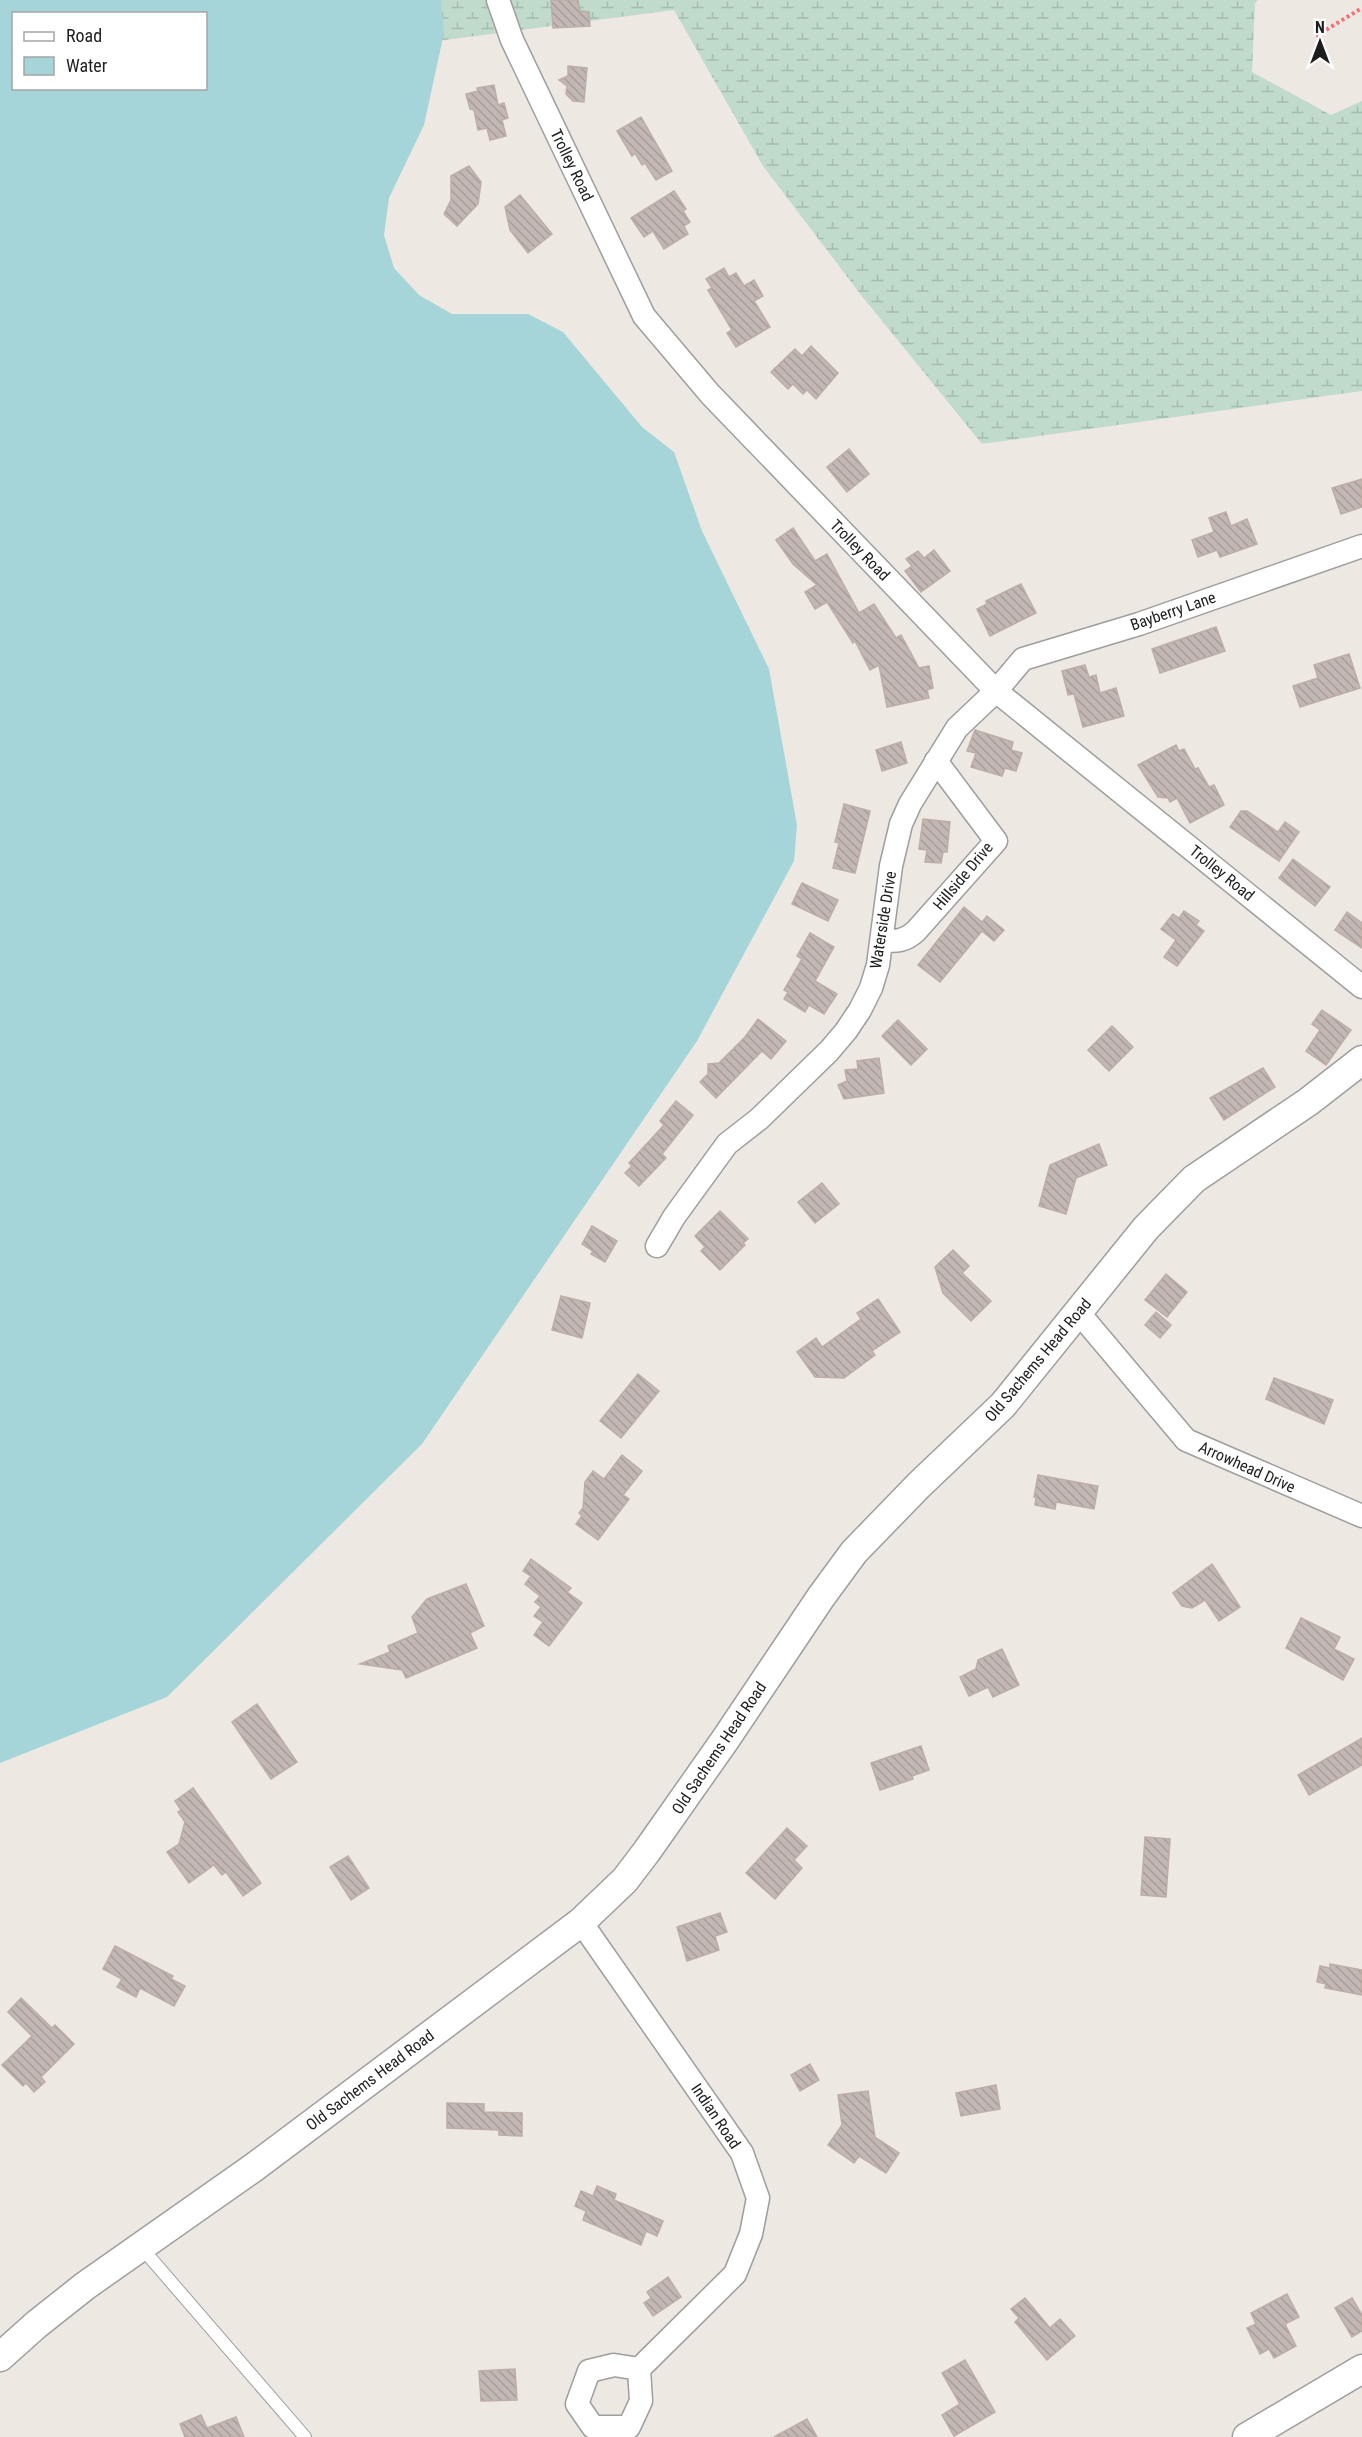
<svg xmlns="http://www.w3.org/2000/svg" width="1362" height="2437" viewBox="0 0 1362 2437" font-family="'Roboto Condensed',sans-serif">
	<defs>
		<pattern id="wetland-marsh" width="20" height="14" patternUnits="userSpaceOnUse" patternTransform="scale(1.5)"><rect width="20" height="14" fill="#c0dbcb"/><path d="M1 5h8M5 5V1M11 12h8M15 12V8" fill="none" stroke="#a5bcae"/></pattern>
		<pattern id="building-back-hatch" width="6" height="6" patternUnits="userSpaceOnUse" patternTransform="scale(1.5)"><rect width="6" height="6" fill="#c2b7b3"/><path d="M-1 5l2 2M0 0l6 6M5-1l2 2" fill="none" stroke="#a69d9a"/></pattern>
	</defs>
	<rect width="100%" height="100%" fill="#eee8e3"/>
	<polygon fill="url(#wetland-marsh)" points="389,0 1258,0 1255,3 1252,72 1331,115 1362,101 1362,391 982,444 861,295 763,166 674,10 392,47"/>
	<path fill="#a5d5d9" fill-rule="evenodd" d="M 0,0 L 441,0 L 444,33 L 424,125 L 389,198 L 384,235 L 394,268 L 419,295 L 452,314 L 528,314 L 563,332 L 642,427 L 674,452 L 702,531 L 769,669 L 797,825 L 794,861 L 697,1041 L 422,1444 L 167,1697 L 0,1763 ZM 14,14 L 206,14 L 206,88 L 14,88 Z"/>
	<g fill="url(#building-back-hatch)" stroke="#beada6" stroke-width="1.5">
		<polygon points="551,0 578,0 580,11 589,12 590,26 553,28"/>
		<polygon points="568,66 587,68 584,102 573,101 566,94 567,86 559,80 568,76"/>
		<polygon points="494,85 498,105 504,103 508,118 502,120 506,136 490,140 487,128 478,130 474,110 470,109 466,94 478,91 477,88"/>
		<polygon points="641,117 672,171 656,180 645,163 642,165 635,153 632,156 617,131"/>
		<polygon points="469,166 481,182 478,204 457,226 444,214 451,200 451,176"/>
		<polygon points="674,191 686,209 683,211 690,222 684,226 688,234 664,249 653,231 644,237 631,218"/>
		<polygon points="520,195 552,234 528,253 510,230 505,207"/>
		<polygon points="724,268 729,277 736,273 744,286 754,280 763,296 754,301 770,327 736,347 727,333 732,330 708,290 712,288 706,279"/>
		<polygon points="811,346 838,373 816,399 807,390 803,394 793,384 788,389 771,372 795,349 802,356"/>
		<polygon points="849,449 869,474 847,492 827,467"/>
		<polygon points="1362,479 1362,507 1341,514 1332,488"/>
		<polygon points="1226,512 1231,526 1247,519 1257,544 1220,557 1217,550 1198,557 1192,540 1214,532 1209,518"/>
		<polygon points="793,528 815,561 827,554 859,613 874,604 896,638 901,635 919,668 929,666 933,688 927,690 929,698 887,707 879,665 870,670 855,641 853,643 827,602 815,609 805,592 817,585 793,564 776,540"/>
		<polygon points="934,550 950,571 921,592 905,571 912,566 906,559 918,551 924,558"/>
		<polygon points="1021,584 1036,613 990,636 977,609 987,604 986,601"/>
		<polygon points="1216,627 1225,651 1160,673 1152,649"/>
		<polygon points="1349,654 1360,688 1300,707 1293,686 1318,678 1314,665"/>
		<polygon points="1085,665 1089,677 1096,675 1100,693 1116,688 1124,716 1083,727 1074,694 1068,695 1062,671"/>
		<polygon points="975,730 1013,742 1011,750 1022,753 1016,771 1005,768 1002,776 971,767 976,753 967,751"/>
		<polygon points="901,742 907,763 882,771 876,750"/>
		<polygon points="1176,745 1179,751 1184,749 1195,769 1198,768 1209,787 1214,785 1224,805 1190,823 1177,798 1170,802 1168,798 1158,797 1138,765"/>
		<polygon points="844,804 870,811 855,873 833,868 839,843 835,842"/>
		<polygon points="1241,811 1247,811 1278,832 1285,822 1299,832 1279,861 1230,827"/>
		<polygon points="923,819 950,822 947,852 943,852 941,863 925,862 927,850 919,849"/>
		<polygon points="1293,859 1330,887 1315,906 1279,878"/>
		<polygon points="802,883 838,900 828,921 792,904"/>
		<polygon points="964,907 982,922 987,916 1004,930 994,941 982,931 940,982 918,965"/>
		<polygon points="1184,911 1199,921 1196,925 1204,931 1177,966 1164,957 1176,940 1161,929 1173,914 1179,918"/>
		<polygon points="1347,912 1362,923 1362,948 1335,930"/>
		<polygon points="810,933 834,947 815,981 837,994 824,1014 809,1005 805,1012 784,999 788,992 784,990 802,959 797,956"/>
		<polygon points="1322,1010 1351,1030 1326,1065 1306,1051 1320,1030 1312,1024"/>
		<polygon points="758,1019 786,1041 771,1059 762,1051 716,1098 700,1082 708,1074 708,1064 719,1063 745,1037"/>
		<polygon points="898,1020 927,1049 911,1065 882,1036"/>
		<polygon points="1112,1026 1133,1047 1109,1071 1088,1050"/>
		<polygon points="879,1058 884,1093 844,1099 838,1085 847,1081 845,1070 858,1069 857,1061"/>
		<polygon points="1263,1068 1275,1087 1224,1120 1210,1098"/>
		<polygon points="676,1101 693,1115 662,1154 666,1158 639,1186 625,1173 632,1166 629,1163 664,1125 660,1121"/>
		<polygon points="1099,1144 1107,1165 1076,1178 1066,1214 1039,1206 1050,1165"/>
		<polygon points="822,1183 839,1204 815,1223 798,1202"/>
		<polygon points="720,1211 748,1239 743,1243 745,1245 720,1270 701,1251 705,1247 695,1236"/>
		<polygon points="592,1226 617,1241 605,1262 591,1254 593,1251 582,1244"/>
		<polygon points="953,1250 969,1266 962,1273 991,1301 971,1321 943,1293 935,1267"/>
		<polygon points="1166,1274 1187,1292 1167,1317 1145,1300"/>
		<polygon points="561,1296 590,1303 582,1338 552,1330"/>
		<polygon points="878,1299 900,1332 872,1351 875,1355 844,1378 815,1377 797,1352 816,1338 822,1347 861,1319 857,1313"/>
		<polygon points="1156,1312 1171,1325 1160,1338 1145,1325"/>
		<polygon points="638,1374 659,1391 621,1438 600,1421"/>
		<polygon points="1274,1378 1333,1400 1324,1424 1266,1399"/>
		<polygon points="622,1455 642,1471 623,1495 629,1499 598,1540 576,1524 582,1516 579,1513 583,1508 585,1482 593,1471 604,1479"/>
		<polygon points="1038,1475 1098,1486 1094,1509 1056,1502 1055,1509 1035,1505 1036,1498 1034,1497"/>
		<polygon points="531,1559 571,1588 567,1592 582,1603 549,1646 534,1635 543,1622 534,1616 541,1607 535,1602 540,1596 525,1584 531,1576 523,1571"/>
		<polygon points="1212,1564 1240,1607 1219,1621 1205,1600 1192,1608 1182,1606 1173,1593"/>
		<polygon points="466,1584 484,1626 470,1633 477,1648 406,1678 402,1670 360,1664 390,1652 388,1646 418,1633 412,1617 427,1599"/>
		<polygon points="1301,1618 1340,1637 1334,1649 1354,1659 1343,1680 1286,1648"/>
		<polygon points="1002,1649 1019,1685 993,1697 988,1687 969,1696 960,1677 976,1669 978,1660"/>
		<polygon points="257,1704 297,1762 271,1779 232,1722"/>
		<polygon points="1362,1738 1362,1765 1309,1795 1298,1775"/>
		<polygon points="921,1746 929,1770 912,1776 913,1779 880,1790 871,1763"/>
		<polygon points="193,1788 261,1883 243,1896 226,1872 222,1875 214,1865 189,1883 167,1852 179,1844 185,1822 178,1812 181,1810 175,1801"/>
		<polygon points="787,1828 807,1846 794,1860 802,1868 775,1899 746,1873"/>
		<polygon points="1145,1837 1170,1839 1166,1897 1141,1895"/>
		<polygon points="348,1856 369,1888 351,1900 330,1867"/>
		<polygon points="720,1913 727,1932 715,1936 719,1950 687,1961 677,1927"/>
		<polygon points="115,1946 173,1976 171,1979 185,1986 174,2006 140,1988 136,1997 117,1987 122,1979 103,1969"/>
		<polygon points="1330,1964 1362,1970 1362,1995 1325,1988 1326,1984 1317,1982 1320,1966 1330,1968"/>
		<polygon points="21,1998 52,2028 55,2025 74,2044 41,2077 45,2082 34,2092 26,2083 23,2086 2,2065 32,2036 8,2012"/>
		<polygon points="810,2064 819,2080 800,2091 791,2075"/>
		<polygon points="996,2085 1000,2109 961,2116 956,2093"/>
		<polygon points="868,2091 875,2137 899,2153 886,2173 859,2156 854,2163 828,2145 842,2125 838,2095"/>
		<polygon points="447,2103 484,2104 484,2112 522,2113 522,2136 499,2135 499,2130 447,2128"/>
		<polygon points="597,2186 616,2194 614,2200 663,2221 657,2236 646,2231 641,2245 583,2220 586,2211 575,2206 581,2191 593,2196"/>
		<polygon points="668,2277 681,2297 653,2316 644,2303 651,2298 647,2292"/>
		<polygon points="1287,2294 1299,2317 1285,2324 1296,2346 1274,2358 1269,2349 1260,2354 1247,2328 1256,2324 1251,2313"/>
		<polygon points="1025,2298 1050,2328 1060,2319 1075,2336 1047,2360 1015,2322 1019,2318 1011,2309"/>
		<polygon points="1352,2298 1362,2315 1362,2331 1352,2337 1335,2308"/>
		<polygon points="965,2360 995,2412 954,2436 942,2415 960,2404 942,2373"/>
		<polygon points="515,2369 517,2400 481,2401 479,2371"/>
		<polygon points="201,2415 207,2428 236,2417 244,2437 185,2437 180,2424"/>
		<polygon points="807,2419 817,2437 774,2437"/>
	</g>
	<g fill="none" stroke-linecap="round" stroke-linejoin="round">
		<defs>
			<polyline id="service" points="141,2247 305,2437"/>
			<g id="minor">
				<polyline points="498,0 512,40 644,316 710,394 996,691 1362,987"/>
				<path d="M 882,940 C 896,942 905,941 916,931 L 996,841 L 936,761"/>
				<polyline points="657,1246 674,1217 727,1144 759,1119 829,1051 846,1031 860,1010 871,988 878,965 891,866 901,824 910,804 957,728 996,691 1023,659 1139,624 1362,546"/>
				<polyline points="1079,1313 1186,1440 1362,1516"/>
				<polyline points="581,1922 742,2153 758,2198 751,2234 735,2274 639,2369 641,2401 629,2427 593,2427 577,2404 589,2371 614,2365 639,2369"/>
			</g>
			<g id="tertiary">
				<polyline points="0,2357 37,2324 85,2286 253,2168 581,1922 625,1880 647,1851 725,1740 821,1597 854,1552 919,1485 1003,1405 1146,1228 1194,1179 1308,1102 1362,1060"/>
				<polyline points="1247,2437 1362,2369"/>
			</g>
		</defs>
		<use href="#service" stroke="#9e9e9e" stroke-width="14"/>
		<use href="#minor" stroke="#9e9e9e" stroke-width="25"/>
		<use href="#tertiary" stroke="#9e9e9e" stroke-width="31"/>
		<polyline stroke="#f36e75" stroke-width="4" stroke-dasharray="3 3" stroke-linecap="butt" points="1316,36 1362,8"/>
		<use href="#service" stroke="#fff" stroke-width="12"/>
		<use href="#minor" stroke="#fff" stroke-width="22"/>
		<use href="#tertiary" stroke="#fff" stroke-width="28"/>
	</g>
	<g text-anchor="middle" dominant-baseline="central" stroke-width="4.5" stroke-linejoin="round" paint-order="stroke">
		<g font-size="16" fill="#1d1d1d" stroke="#fff">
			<text transform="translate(572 165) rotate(64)">Trolley Road</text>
			<text transform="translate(860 550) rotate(46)">Trolley Road</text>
			<text transform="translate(1173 611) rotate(-19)">Bayberry Lane</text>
			<text transform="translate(1222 873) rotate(39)">Trolley Road</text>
			<text transform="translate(963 876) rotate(-50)">Hillside Drive</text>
			<text transform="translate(883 920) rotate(-81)">Waterside Drive</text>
			<text transform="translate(1038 1360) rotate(-50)">Old Sachems Head Road</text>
			<text transform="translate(1247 1467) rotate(24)">Arrowhead Drive</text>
			<text transform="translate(719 1748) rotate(-56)">Old Sachems Head Road</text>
			<text transform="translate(370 2080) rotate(-37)">Old Sachems Head Road</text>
			<text transform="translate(716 2116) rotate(56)">Indian Road</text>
		</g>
	</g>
	<rect x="12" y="12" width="195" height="78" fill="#ffffff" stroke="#a5a5a5" stroke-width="1.5"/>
	<rect x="24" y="32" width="30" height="9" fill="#ffffff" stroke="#a5a5a5" stroke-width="1.5"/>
	<text x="66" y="42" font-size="18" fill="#1d1d1d">Road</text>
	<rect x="24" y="57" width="30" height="18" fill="#a5d5d9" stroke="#a5a5a5" stroke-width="1.5"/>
	<text x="66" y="72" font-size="18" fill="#1d1d1d">Water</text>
	<g transform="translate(1320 42)" stroke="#ffffff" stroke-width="4.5" paint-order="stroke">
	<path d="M0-4.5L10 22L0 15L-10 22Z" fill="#1d1d1d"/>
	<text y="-9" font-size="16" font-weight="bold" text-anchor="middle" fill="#1d1d1d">N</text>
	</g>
</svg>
